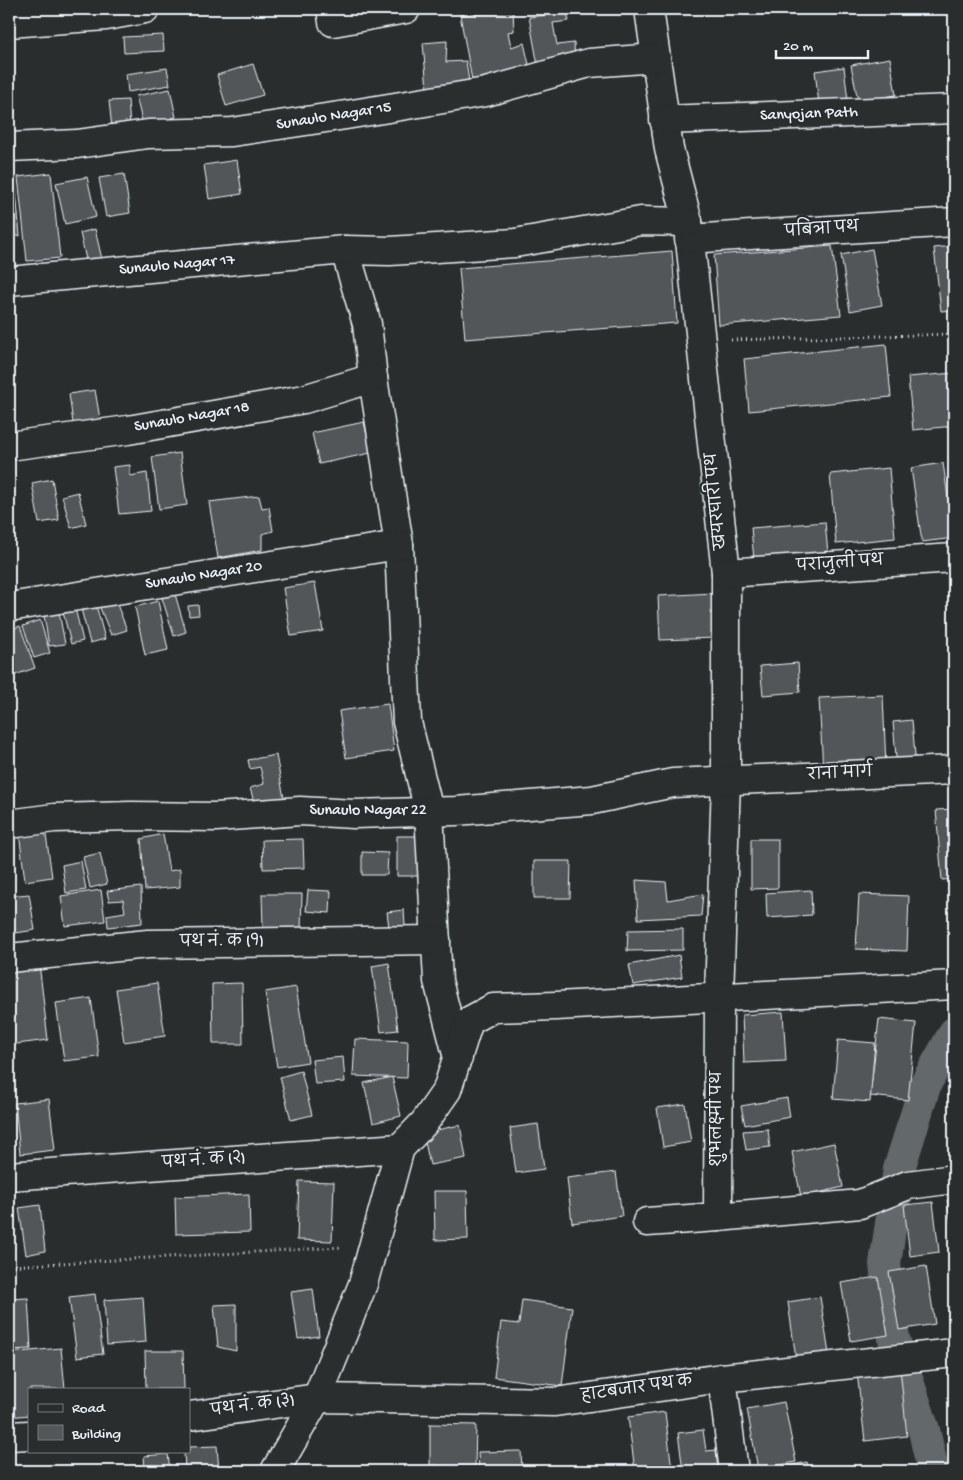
<svg xmlns="http://www.w3.org/2000/svg" width="963" height="1480" viewBox="0 0 963 1480" font-family="'Gochi Hand','Playpen Sans Deva',sans-serif">
	<rect width="100%" height="100%" fill="#2a2d2e"/>
	<filter id="ink" filterUnits="userSpaceOnUse"><feTurbulence type="fractalNoise" baseFrequency=".02" numOctaves="2"/><feDisplacementMap in="SourceGraphic" scale="10" xChannelSelector="R" yChannelSelector="G"/><feConvolveMatrix kernelMatrix="1 2 1 2 8 2 1 2 1" color-interpolation-filters="sRGB"/></filter>
	<g filter="url(#ink)">
		<g fill="none" stroke-linecap="round" stroke-linejoin="round">
			<polyline stroke="#63686b" stroke-width="32" points="933,1471 924,1430 894,1339 885,1264 899,1169 926,1083 954,1033"/>
		</g>
		<g fill="#535759" stroke="#e8f1f8">
			<polygon points="544,9 566,9 569,21 553,23 557,45 574,43 575,65 539,71 529,17 547,15"/>
			<polygon points="513,11 514,31 508,32 511,47 524,43 530,69 472,80 460,15"/>
			<polygon points="163,35 164,51 124,53 123,37"/>
			<polygon points="447,41 446,62 466,61 469,82 427,89 423,43"/>
			<polygon points="890,58 896,95 858,101 851,65"/>
			<polygon points="253,64 263,95 226,106 217,75"/>
			<polygon points="844,67 848,101 819,104 815,71"/>
			<polygon points="167,68 170,85 128,92 126,74"/>
			<polygon points="170,89 176,117 143,125 136,96"/>
			<polygon points="128,100 130,127 112,128 109,101"/>
			<polygon points="237,160 242,194 209,199 204,165"/>
			<polygon points="51,173 60,258 27,261 18,177"/>
			<polygon points="124,174 130,213 106,217 99,178"/>
			<polygon points="87,177 96,217 65,224 56,183"/>
			<polygon points="15,180 20,236 9,236 9,181"/>
			<polygon points="95,229 103,264 88,268 80,233"/>
			<polygon points="832,246 841,315 719,325 714,255"/>
			<polygon points="954,246 954,310 941,311 934,248"/>
			<polygon points="872,249 882,305 850,311 841,255"/>
			<polygon points="672,251 677,323 465,339 459,268"/>
			<polygon points="886,344 891,397 749,411 744,359"/>
			<polygon points="954,373 954,426 913,430 908,377"/>
			<polygon points="95,390 100,419 73,423 69,394"/>
			<polygon points="364,422 371,453 319,464 312,433"/>
			<polygon points="180,453 187,505 159,509 152,457"/>
			<polygon points="943,463 954,538 922,542 911,468"/>
			<polygon points="130,465 130,476 147,473 151,511 119,514 113,467"/>
			<polygon points="889,468 895,538 836,544 830,474"/>
			<polygon points="52,479 59,520 39,523 32,483"/>
			<polygon points="78,492 86,524 71,528 62,496"/>
			<polygon points="259,496 262,508 269,507 273,531 262,534 262,550 218,558 209,502"/>
			<polygon points="825,522 828,554 754,560 751,528"/>
			<polygon points="315,583 323,631 291,636 283,588"/>
			<polygon points="714,593 716,638 660,640 658,596"/>
			<polygon points="175,594 186,632 174,636 162,598"/>
			<polygon points="114,597 127,630 111,635 98,603"/>
			<polygon points="158,601 168,650 145,655 135,607"/>
			<polygon points="96,605 105,639 90,643 81,609"/>
			<polygon points="198,605 199,615 189,616 188,606"/>
			<polygon points="75,608 83,641 71,644 63,612"/>
			<polygon points="59,612 65,644 49,646 44,615"/>
			<polygon points="40,620 50,653 34,658 23,626"/>
			<polygon points="20,626 35,668 15,675 9,656 9,630"/>
			<polygon points="798,663 800,692 763,695 760,666"/>
			<polygon points="883,695 886,767 823,770 819,698"/>
			<polygon points="388,704 394,751 346,758 339,711"/>
			<polygon points="912,720 916,767 897,768 893,722"/>
			<polygon points="276,755 285,804 256,809 250,788 264,784 260,767 250,769 248,760"/>
			<polygon points="954,809 954,879 942,880 936,810"/>
			<polygon points="45,828 52,877 25,881 19,832"/>
			<polygon points="163,834 169,871 180,869 180,887 145,890 141,839"/>
			<polygon points="397,836 425,836 424,876 397,876"/>
			<polygon points="303,839 304,868 263,869 262,840"/>
			<polygon points="751,839 778,839 778,888 751,889"/>
			<polygon points="362,852 388,853 387,875 362,875"/>
			<polygon points="100,853 107,884 90,888 83,857"/>
			<polygon points="81,861 86,890 66,893 62,865"/>
			<polygon points="534,861 571,861 570,898 534,898"/>
			<polygon points="636,880 666,882 668,900 703,894 701,916 638,919"/>
			<polygon points="141,887 142,923 108,927 107,915 125,912 123,900 109,901 107,891"/>
			<polygon points="101,890 105,921 65,926 61,896"/>
			<polygon points="308,890 331,891 330,913 306,911"/>
			<polygon points="811,890 812,915 767,918 766,893"/>
			<polygon points="29,894 35,930 9,934 9,896"/>
			<polygon points="262,894 302,894 301,929 263,928"/>
			<polygon points="859,894 909,896 907,951 856,949"/>
			<polygon points="404,910 405,926 389,927 387,912"/>
			<polygon points="683,929 683,950 627,951 628,930"/>
			<polygon points="679,955 682,977 633,985 629,965"/>
			<polygon points="39,963 48,1040 9,1045 9,967"/>
			<polygon points="389,963 398,1030 381,1032 372,966"/>
			<polygon points="157,983 165,1036 124,1042 116,989"/>
			<polygon points="242,983 243,1044 213,1044 212,984"/>
			<polygon points="296,987 308,1062 277,1067 265,992"/>
			<polygon points="91,998 99,1057 64,1061 56,1003"/>
			<polygon points="783,1012 786,1061 744,1063 742,1015"/>
			<polygon points="879,1019 916,1023 908,1100 870,1096"/>
			<polygon points="355,1039 408,1041 407,1078 353,1076"/>
			<polygon points="838,1040 875,1043 870,1102 833,1099"/>
			<polygon points="343,1057 345,1082 315,1084 312,1060"/>
			<polygon points="301,1071 312,1115 291,1120 280,1077"/>
			<polygon points="392,1077 401,1116 373,1123 364,1083"/>
			<polygon points="787,1098 790,1117 745,1125 741,1106"/>
			<polygon points="49,1099 55,1150 20,1154 15,1103"/>
			<polygon points="685,1104 691,1142 663,1147 657,1108"/>
			<polygon points="538,1124 544,1169 516,1173 510,1128"/>
			<polygon points="460,1125 466,1158 430,1165 423,1133"/>
			<polygon points="768,1129 770,1147 746,1150 743,1131"/>
			<polygon points="834,1143 843,1187 801,1197 792,1152"/>
			<polygon points="616,1172 622,1216 572,1223 567,1178"/>
			<polygon points="299,1181 334,1182 332,1241 297,1240"/>
			<polygon points="434,1191 467,1191 468,1239 435,1240"/>
			<polygon points="249,1194 250,1232 176,1234 175,1197"/>
			<polygon points="954,1198 954,1237 947,1200"/>
			<polygon points="933,1202 939,1252 910,1256 904,1205"/>
			<polygon points="40,1205 45,1251 26,1255 19,1208"/>
			<polygon points="926,1266 935,1324 899,1330 889,1272"/>
			<polygon points="878,1277 888,1335 851,1341 841,1283"/>
			<polygon points="313,1289 319,1336 298,1339 291,1292"/>
			<polygon points="95,1294 103,1354 77,1357 69,1297"/>
			<polygon points="143,1297 146,1342 107,1345 104,1300"/>
			<polygon points="820,1297 829,1354 796,1359 788,1302"/>
			<polygon points="28,1298 31,1349 9,1350 9,1299"/>
			<polygon points="522,1300 572,1307 562,1386 494,1377 501,1322 519,1324"/>
			<polygon points="236,1304 236,1351 218,1347 214,1305"/>
			<polygon points="61,1348 65,1389 29,1389 29,1415 9,1417 9,1353"/>
			<polygon points="145,1351 183,1351 184,1389 146,1389"/>
			<polygon points="900,1368 907,1436 865,1441 857,1372"/>
			<polygon points="784,1402 796,1462 758,1469 747,1409"/>
			<polygon points="665,1412 672,1470 635,1471 628,1417"/>
			<polygon points="430,1424 476,1425 475,1467 430,1465"/>
			<polygon points="703,1430 706,1451 716,1450 718,1471 683,1471 678,1433"/>
			<polygon points="217,1446 219,1471 185,1471 184,1451 189,1451 189,1447"/>
			<polygon points="521,1451 522,1471 479,1471 478,1452"/>
			<polygon points="168,1454 170,1471 145,1471 144,1456"/>
			<polygon points="807,1462 809,1471 766,1471"/>
		</g>
		<g fill="none" stroke-linecap="round" stroke-linejoin="round">
			<defs>
				<g id="street">
					<polyline points="331,9 333,22 406,9"/>
					<polyline points="649,9 669,149 688,222 726,573 726,780 719,997 718,1217 860,1204 908,1185 954,1179"/>
					<polyline points="9,23 106,16 145,9"/>
					<polyline points="664,120 954,109"/>
					<polyline points="9,147 77,144 148,134 232,132 346,115 486,92 589,63 656,58"/>
					<polyline points="689,239 954,222"/>
					<polyline points="345,250 367,324 373,378 399,545 407,722 429,811 438,981 458,1058"/>
					<polyline points="9,281 345,250 390,251 515,243 641,221 688,222"/>
					<polyline points="9,446 128,430 304,399 373,378"/>
					<polyline points="726,573 954,558"/>
					<polyline points="9,607 399,545"/>
					<polyline points="9,824 54,818 131,816 216,817 300,811 354,814 456,811 592,800 673,783 954,770"/>
					<polyline points="9,958 148,944 436,940"/>
					<polyline points="400,1148 424,1123 447,1090 469,1021 493,1008 556,1006 954,985"/>
					<polyline points="9,1176 400,1148"/>
					<polyline points="647,1222 718,1217"/>
					<polyline points="722,1378 734,1471"/>
					<polyline points="189,1416 317,1398 555,1402 722,1378 954,1353"/>
					<polyline points="9,1436 29,1435"/>
					<polyline points="275,1471 317,1398 363,1284 400,1148"/>
				</g>
			</defs>
			<use href="#street" stroke="#e8f1f8" stroke-width="31"/>
			<g stroke="#e8f1f8" stroke-width="3" stroke-dasharray="1 4" stroke-linecap="butt">
				<polyline points="731,340 954,334"/>
				<polyline points="9,1266 343,1247"/>
			</g>
			<use href="#street" stroke="#2a2d2e" stroke-width="28"/>
		</g>
	</g>
	<g text-anchor="middle" dominant-baseline="central" stroke-width="5" stroke-linejoin="round" paint-order="stroke">
		<g font-size="16" fill="#e8f1f8" stroke="#2a2d2e">
			<text transform="translate(809 115) rotate(-2)">Sanyojan Path</text>
			<text transform="translate(334 117) rotate(-9)">Sunaulo Nagar 15</text>
			<text transform="translate(822 231) rotate(-4)">पबित्रा पथ</text>
			<text transform="translate(177 266) rotate(-5)">Sunaulo Nagar 17</text>
			<text transform="translate(192 418) rotate(-10)">Sunaulo Nagar 18</text>
			<text transform="translate(718 501) rotate(-96)">खयरघारी पथ</text>
			<text transform="translate(840 565) rotate(-4)">पराजुली पथ</text>
			<text transform="translate(204 576) rotate(-9)">Sunaulo Nagar 20</text>
			<text transform="translate(840 775) rotate(-3)">राना मार्ग</text>
			<text x="368" y="811">Sunaulo Nagar 22</text>
			<text transform="translate(222 943) rotate(-1)">पथ नं. क (१)</text>
			<text transform="translate(718 1119) rotate(-90)">शुभलक्ष्मी पथ</text>
			<text transform="translate(204 1162) rotate(-4)">पथ नं. क (२)</text>
			<text transform="translate(637 1390) rotate(-8)">हाटबजार पथ क</text>
			<text transform="translate(253 1407) rotate(-8)">पथ नं. क (३)</text>
		</g>
	</g>
	<rect width="963" height="1480" fill="none" stroke="#2a2d2e" stroke-width="30"/>
	<rect x="15" y="15" width="933" height="1450" fill="none" stroke="#e8f1f8" stroke-width="2" filter="url(#ink)"/>
	<rect x="28" y="1388" width="162" height="65" fill="#2a2d2e" stroke="#767b7f"/>
	<rect x="38" y="1404" width="25" height="8" fill="#2a2d2e" stroke="#767b7f"/>
	<text x="72" y="1412" font-size="15" fill="#e8f1f8">Road</text>
	<rect x="38" y="1425" width="25" height="15" fill="#535759" stroke="#767b7f"/>
	<text x="72" y="1438" font-size="15" fill="#e8f1f8">Building</text>
	<path d="M776 50v8h92v-8" fill="none" stroke="#e8f1f8" stroke-width="2.5"/>
	<text x="783" y="50" font-size="15" fill="#e8f1f8" stroke="#2a2d2e" stroke-width="4" paint-order="stroke">20 m</text>
</svg>
